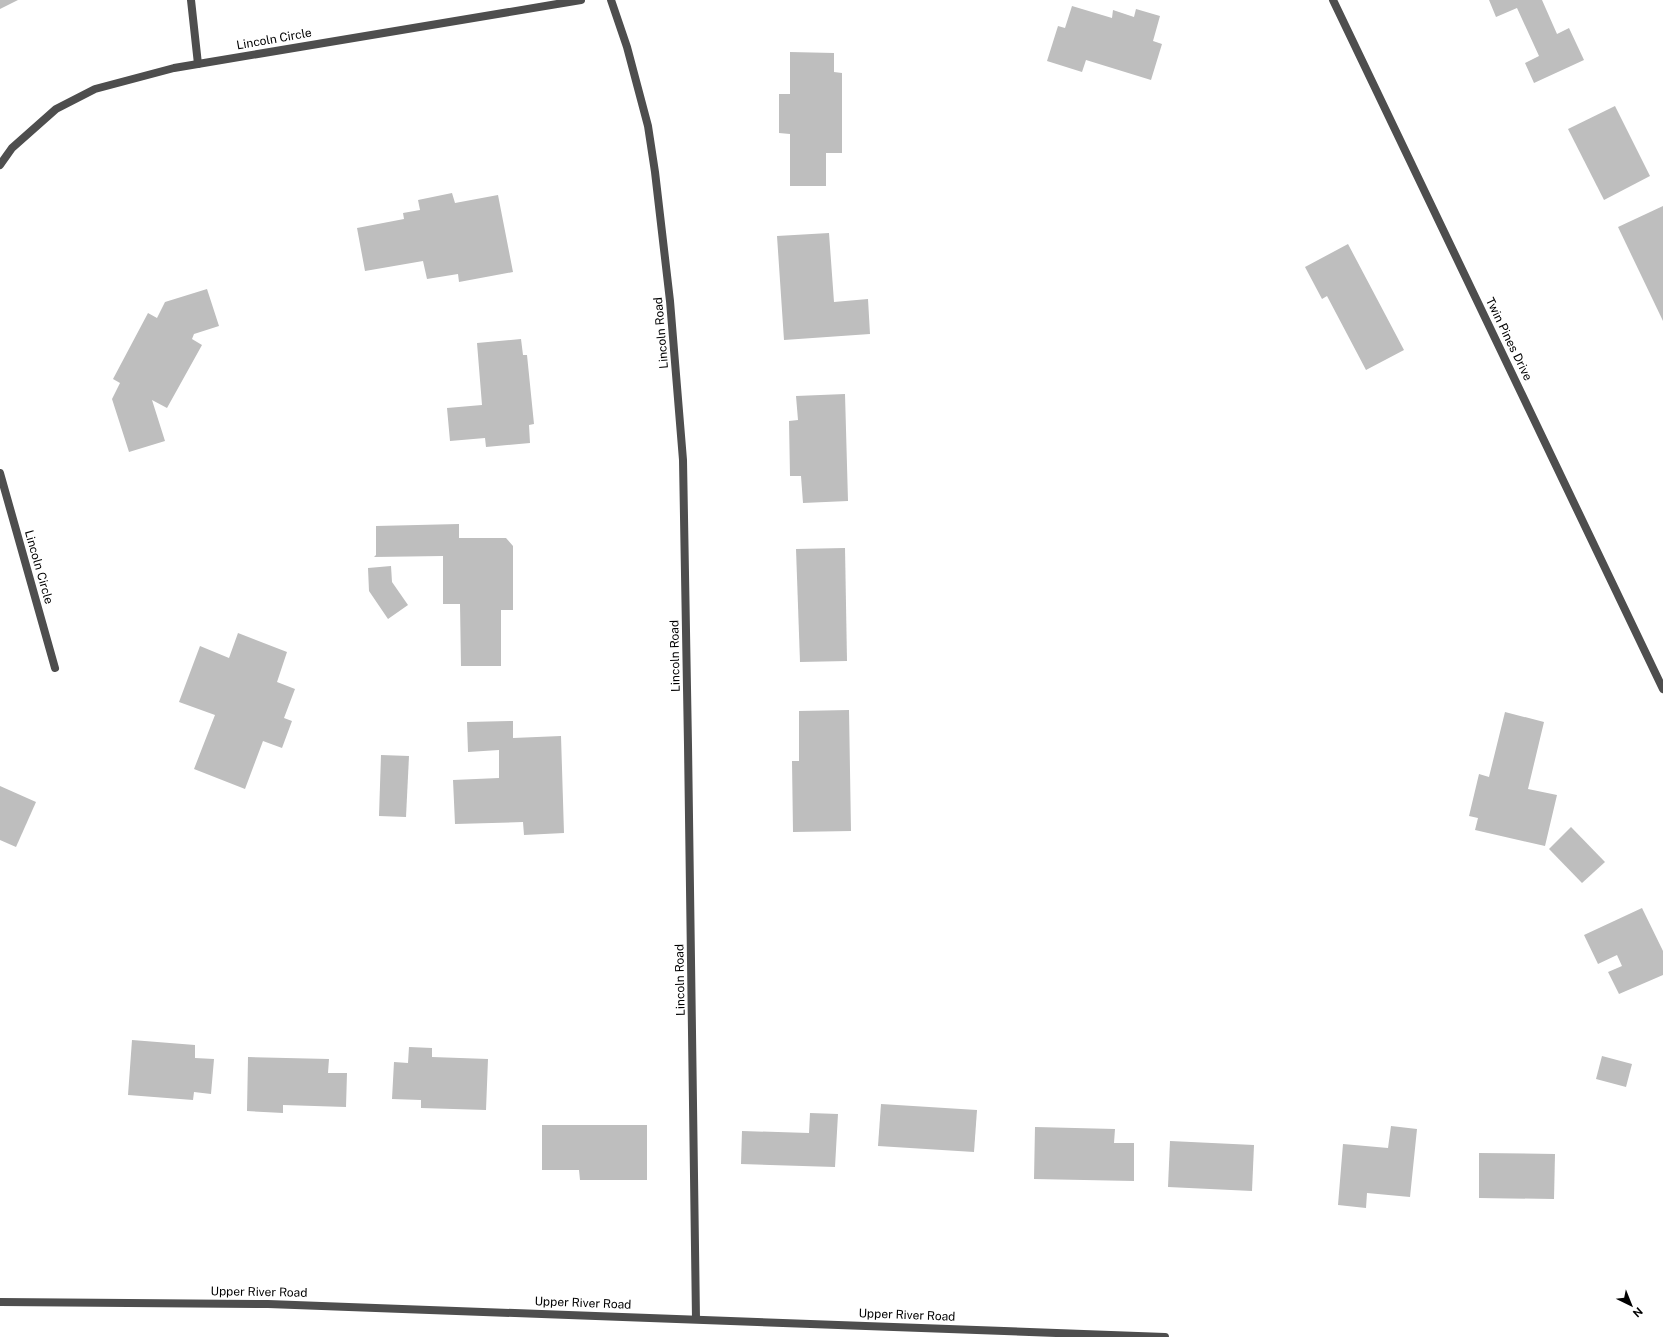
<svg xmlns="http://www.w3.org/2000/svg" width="1663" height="1337" viewBox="0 0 1663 1337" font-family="'Public Sans',sans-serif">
	<rect width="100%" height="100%" fill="#fff"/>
	<g fill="#bebebe">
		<polygon points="0,0 18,0 0,9"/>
		<polygon points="1489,0 1542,0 1557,34 1569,28 1584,60 1534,83 1525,63 1539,56 1517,8 1496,17"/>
		<polygon points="1072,6 1112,18 1113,10 1134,17 1136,9 1160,16 1153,41 1162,44 1151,80 1086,60 1082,72 1047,61 1058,26 1065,28"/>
		<polygon points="790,52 834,53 834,72 842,73 842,153 826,153 826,186 790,186 790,134 779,133 779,94 790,94"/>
		<polygon points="1615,106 1650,176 1604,200 1568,129"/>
		<polygon points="452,193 455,203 498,195 513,272 459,282 458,274 427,279 423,261 365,271 357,228 404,219 403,213 420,210 418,200"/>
		<polygon points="1663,206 1663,321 1618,227"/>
		<polygon points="829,233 834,302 868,299 870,334 784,340 777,236"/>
		<polygon points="1348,244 1404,350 1366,370 1327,296 1322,299 1305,267"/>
		<polygon points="207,289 219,326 194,334 192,339 202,345 167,408 152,400 165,441 129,452 112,399 120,383 113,379 148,313 157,318 165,302"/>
		<polygon points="521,339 523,355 527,355 534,424 529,425 530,443 486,447 485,438 450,441 447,408 482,405 477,343"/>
		<polygon points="845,394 848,501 803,503 801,476 790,476 789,421 798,420 796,396"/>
		<polygon points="459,524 459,538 506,538 513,546 513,610 501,610 501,666 461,666 460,604 443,604 443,556 374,557 376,555 376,526"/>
		<polygon points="845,548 847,661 800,662 796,549"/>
		<polygon points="391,566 392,582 408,605 388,619 369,591 368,568"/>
		<polygon points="238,633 287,652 277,682 295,689 284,718 292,721 282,748 263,741 245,789 194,769 215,715 179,702 200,646 229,658"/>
		<polygon points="849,710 851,831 793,832 792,761 799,761 799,711"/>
		<polygon points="1505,712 1544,722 1528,789 1557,795 1545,846 1475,830 1478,818 1469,816 1479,774 1489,777"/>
		<polygon points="513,721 513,738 561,736 564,833 524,835 523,822 455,824 453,780 499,778 499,750 468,752 467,722"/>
		<polygon points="381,755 409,756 406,817 379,816"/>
		<polygon points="0,786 36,802 16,847 0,840"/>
		<polygon points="1571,827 1605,862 1582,883 1549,849"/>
		<polygon points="1642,908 1663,951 1663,975 1619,994 1608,972 1622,966 1617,955 1598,964 1584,935"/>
		<polygon points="132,1040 195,1045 195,1058 214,1059 211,1094 194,1092 193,1100 128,1095"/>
		<polygon points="409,1047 432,1048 432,1057 488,1059 486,1110 421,1108 421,1100 392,1099 394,1062 408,1063"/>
		<polygon points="1602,1056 1632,1064 1626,1087 1596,1079"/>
		<polygon points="248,1057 329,1059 328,1073 347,1073 346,1107 283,1105 283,1113 247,1111"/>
		<polygon points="881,1104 977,1110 974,1152 878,1146"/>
		<polygon points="810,1113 838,1114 835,1167 741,1164 742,1131 809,1133"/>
		<polygon points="542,1125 647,1125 647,1180 580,1180 579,1170 542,1170"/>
		<polygon points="1391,1126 1417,1129 1410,1197 1367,1193 1366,1208 1338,1205 1343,1144 1388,1148"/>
		<polygon points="1035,1127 1115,1129 1114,1143 1134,1143 1134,1181 1034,1179"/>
		<polygon points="1170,1141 1254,1145 1252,1191 1168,1187"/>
		<polygon points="1479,1153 1555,1154 1554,1199 1479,1198"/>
	</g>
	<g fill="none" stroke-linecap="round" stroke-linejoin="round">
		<g stroke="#4e4e4e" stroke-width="8">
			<polyline points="191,0 198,64"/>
			<polyline points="611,0 627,47 648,126 655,172 670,301 683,460 688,745 696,1319"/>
			<polyline points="1333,0 1663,689"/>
			<polyline points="0,165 12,148 56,109 95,89 174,68 581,0"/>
			<polyline points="0,473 55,668"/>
		</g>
		<polyline stroke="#4e4e4e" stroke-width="8" points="0,1302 268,1304 1165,1337"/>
	</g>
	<g text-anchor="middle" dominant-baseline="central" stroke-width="3.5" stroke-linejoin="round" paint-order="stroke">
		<g font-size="12" fill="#000" stroke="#fff">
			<text transform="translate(274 39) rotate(-10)">Lincoln Circle</text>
			<text transform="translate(661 333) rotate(-95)">Lincoln Road</text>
			<text transform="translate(1509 339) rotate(64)">Twin Pines Drive</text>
			<text transform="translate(39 567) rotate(74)">Lincoln Circle</text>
			<text transform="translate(675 656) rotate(-91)">Lincoln Road</text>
			<text transform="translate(680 980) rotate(-91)">Lincoln Road</text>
			<text transform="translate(259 1292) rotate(1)">Upper River Road</text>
			<text transform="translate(583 1303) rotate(2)">Upper River Road</text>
			<text transform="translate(907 1315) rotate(2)">Upper River Road</text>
		</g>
	</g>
	<g transform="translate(1631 1305) rotate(137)" stroke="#ffffff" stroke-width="3" paint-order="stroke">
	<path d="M0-3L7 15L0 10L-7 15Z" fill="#000000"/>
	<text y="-6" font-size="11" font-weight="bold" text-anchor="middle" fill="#000000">N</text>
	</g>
</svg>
